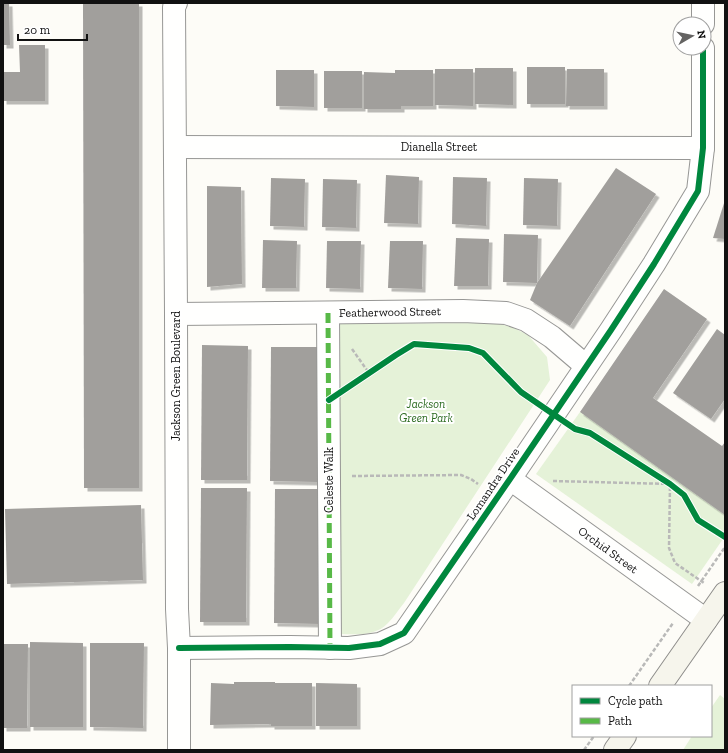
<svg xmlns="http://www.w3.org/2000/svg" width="728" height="753" viewBox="0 0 728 753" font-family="'Zilla Slab',serif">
	<defs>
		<filter id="shadow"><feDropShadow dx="3.5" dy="3.5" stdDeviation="0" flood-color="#0004"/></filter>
	</defs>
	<rect width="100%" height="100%" fill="#fdfcf7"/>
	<g fill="#e5f2d8">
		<path d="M 495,323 L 512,327 L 528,335 L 547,357 L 550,380 L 404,603 C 399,609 394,617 388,623 C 375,637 356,634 339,634 L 339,324 Z"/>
		<polygon points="580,412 725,515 725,536 692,584 536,474"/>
		<polygon points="720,695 725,699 725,750 683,750 692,736 711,736 711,708"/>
	</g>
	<g fill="#a19f9c" filter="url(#shadow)">
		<polygon points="3,3 9,3 10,45 3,45"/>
		<polygon points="83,3 139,3 139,488 84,488"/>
		<polygon points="19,45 45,45 45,101 3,101 3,72 20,72"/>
		<rect x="527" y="67" width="38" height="37"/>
		<polygon points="475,68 513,68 513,105 475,104"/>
		<polygon points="435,69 473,69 473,106 435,105"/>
		<polygon points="567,69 604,69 604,106 566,106"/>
		<polygon points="276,70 314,70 314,107 276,106"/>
		<polygon points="395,70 433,70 433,106 401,106 401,109 364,109 364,72 395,73"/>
		<rect x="324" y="71" width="38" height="37"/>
		<polygon points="616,168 656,194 570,326 530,300 537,283"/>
		<polygon points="386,175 419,177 418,224 384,223"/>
		<polygon points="453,177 487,178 486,226 452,224"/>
		<polygon points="271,178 305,179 304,227 270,226"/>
		<polygon points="524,178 558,179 557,226 523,225"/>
		<polygon points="323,179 357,180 356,228 322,227"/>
		<polygon points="207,186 241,187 242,284 207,287"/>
		<polygon points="725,200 725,239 713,238"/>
		<polygon points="504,234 538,235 537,283 503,282"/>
		<polygon points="456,238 489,239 488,286 454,286"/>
		<polygon points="263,240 297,241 296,288 262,288"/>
		<polygon points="327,241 361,241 360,289 326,288"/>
		<polygon points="390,241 423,241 422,289 388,288"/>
		<polygon points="664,289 707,319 653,398 722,446 725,442 725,515 580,412"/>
		<polygon points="717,329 725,335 725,399 711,419 673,393"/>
		<polygon points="202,345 248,346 247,480 201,480"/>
		<polygon points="271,347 317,347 317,482 270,481"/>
		<polygon points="201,488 247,488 246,622 200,622"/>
		<polygon points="275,489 321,489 320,624 274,623"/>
		<polygon points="141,505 143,580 7,584 5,509"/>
		<polygon points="30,642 83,643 83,727 30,727"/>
		<polygon points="90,643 144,643 143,728 90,727"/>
		<polygon points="3,644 28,644 27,728 3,728"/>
		<polygon points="234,682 275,682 275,683 312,683 312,726 271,726 271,724 210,725 211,683 234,684"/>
		<polygon points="316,683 357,684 357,726 316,726"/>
	</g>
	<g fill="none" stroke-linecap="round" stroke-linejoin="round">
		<defs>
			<g id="street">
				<polyline points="176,3 174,7 176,314 177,609 179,648 179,750"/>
				<polyline points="703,3 703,24"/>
				<polyline points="175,147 703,148"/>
				<polyline points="328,313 330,648"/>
				<polyline points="176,314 463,311 506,313 526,320 552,337 586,366"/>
				<polyline points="510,479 706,620"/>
				<polyline points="179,648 290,647 349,648 380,644 404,633 510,479 611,330 654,264 698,191 703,148 703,48"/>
			</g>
			<g id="secondary">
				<polyline points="660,686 725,593"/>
				<polyline points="615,750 625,736"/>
			</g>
		</defs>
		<use href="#street" stroke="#979795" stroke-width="24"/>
		<use href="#secondary" stroke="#8e8d8b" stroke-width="24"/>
		<g stroke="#b9b9b8" stroke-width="2.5" stroke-dasharray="4 2" stroke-linecap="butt">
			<polyline points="352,349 369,373"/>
			<polyline points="352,476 461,475 471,479 478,484"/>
			<polyline points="553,481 670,484 669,548 675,563 704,583"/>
			<polyline points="698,586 725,547"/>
			<polyline points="629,686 673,623"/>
			<polyline points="584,750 594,736"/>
		</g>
		<use href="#street" stroke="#fffffe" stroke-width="22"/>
		<use href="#secondary" stroke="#f6f5ec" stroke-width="22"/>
		<polyline stroke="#58b947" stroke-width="5" stroke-dasharray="10 5" stroke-linecap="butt" points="328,313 330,648"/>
		<defs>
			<g id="cycleway">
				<polyline points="329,400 396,355 414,344 469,348 483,353 521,392 575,429 590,433 670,484 684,495 698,520 725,537"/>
				<polyline points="179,648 290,647 349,648 380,644 404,633 510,479 611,330 654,264 698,191 703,148 703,48"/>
			</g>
		</defs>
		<use href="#cycleway" stroke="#fff" stroke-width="8"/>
		<use href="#cycleway" stroke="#00873e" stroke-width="6"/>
	</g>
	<g text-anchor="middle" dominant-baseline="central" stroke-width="4" stroke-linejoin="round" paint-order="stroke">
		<g font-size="12" fill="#111" stroke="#fff">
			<text x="439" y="147">Dianella Street</text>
			<text transform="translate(390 312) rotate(-1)">Featherwood Street</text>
			<text transform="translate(176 376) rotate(-90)">Jackson Green Boulevard</text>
			<text transform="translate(329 480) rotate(-90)">Celeste Walk</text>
			<text transform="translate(493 484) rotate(-56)">Lomandra Drive</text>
			<text transform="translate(608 550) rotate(36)">Orchid Street</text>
		</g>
		<g font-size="12" font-style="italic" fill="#2b6a20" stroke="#fff">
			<text x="426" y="404">Jackson<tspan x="426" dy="14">Green Park</tspan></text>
		</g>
	</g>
	<rect width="728" height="753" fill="none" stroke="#111111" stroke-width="8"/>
	<rect x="572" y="685" width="140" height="52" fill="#ffffff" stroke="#a0a0a0"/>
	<rect x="580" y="698" width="20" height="6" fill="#00873e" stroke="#a0a0a0"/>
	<text x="608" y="705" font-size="12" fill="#111111">Cycle path</text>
	<rect x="580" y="718" width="20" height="6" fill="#58b947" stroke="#a0a0a0"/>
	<text x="608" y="725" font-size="12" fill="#111111">Path</text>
	<g transform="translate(692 36) rotate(81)"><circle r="19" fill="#ffffff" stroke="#a0a0a0"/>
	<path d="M0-3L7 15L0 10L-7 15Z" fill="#646362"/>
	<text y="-6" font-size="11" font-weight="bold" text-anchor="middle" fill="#111111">N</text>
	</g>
	<path d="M18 34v6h69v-6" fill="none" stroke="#111111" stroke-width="2"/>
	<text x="24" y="34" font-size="12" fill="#111111" stroke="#ffffff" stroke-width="3" paint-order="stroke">20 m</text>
</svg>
